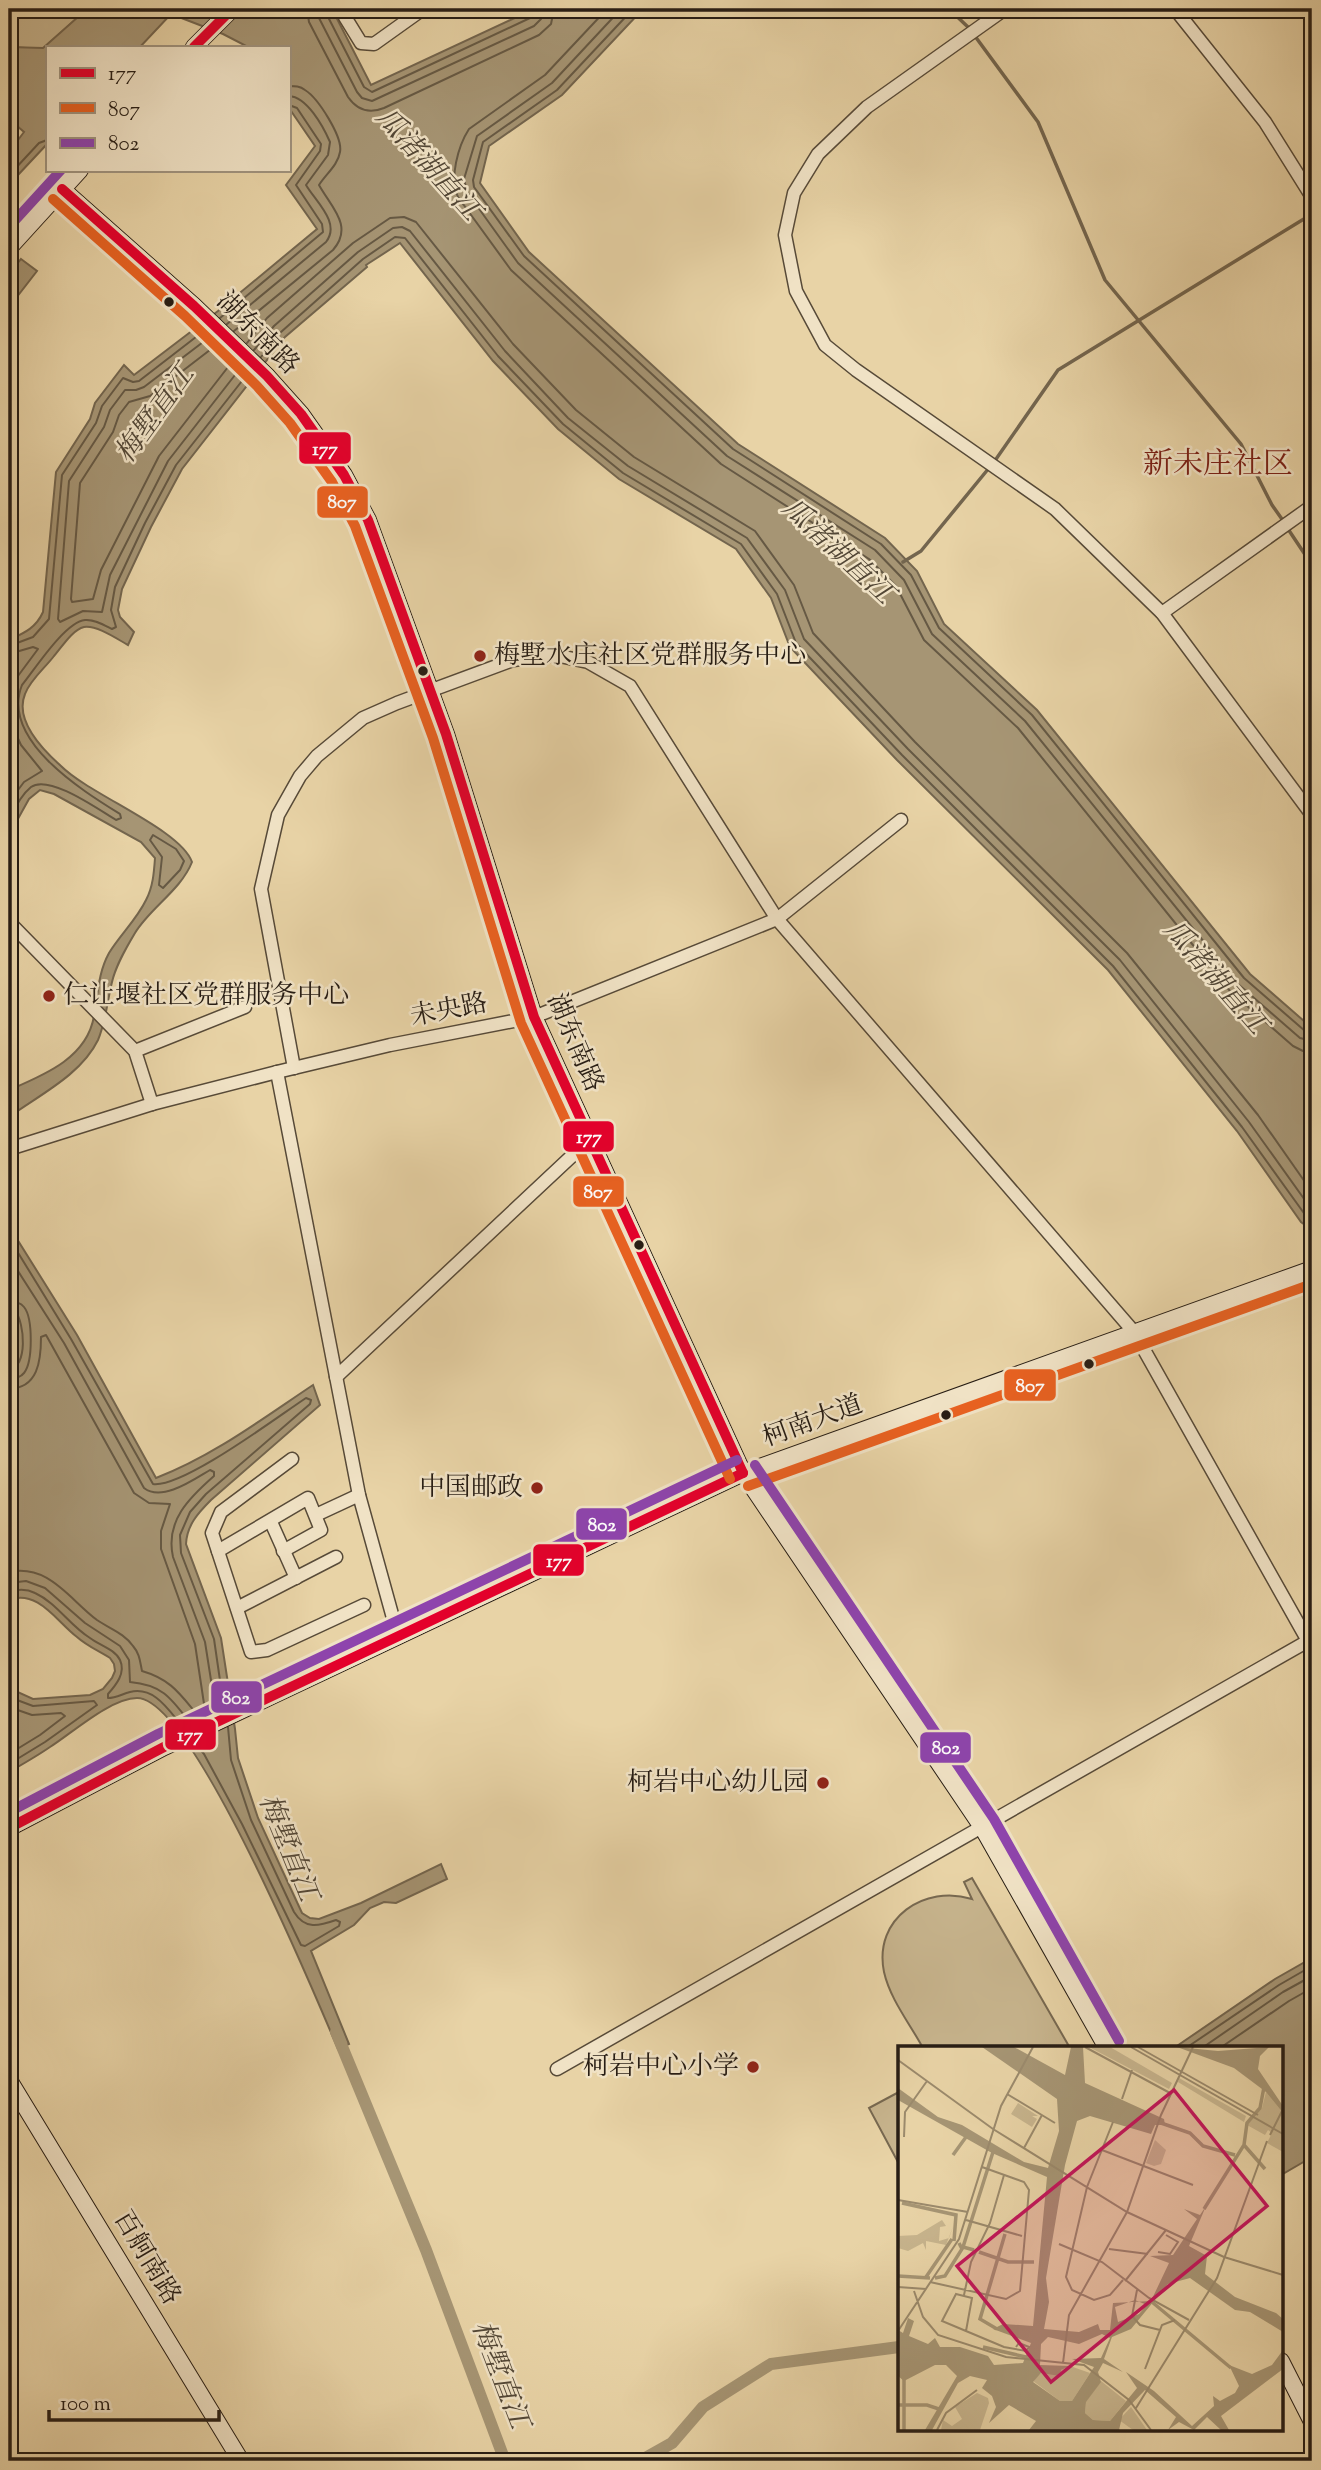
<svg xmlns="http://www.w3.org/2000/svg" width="1321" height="2470" viewBox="0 0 1321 2470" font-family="'Sorts Mill Goudy','Noto Serif SC',serif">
	<rect width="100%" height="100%" fill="#e8d3a6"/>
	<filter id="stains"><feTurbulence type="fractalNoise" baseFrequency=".00286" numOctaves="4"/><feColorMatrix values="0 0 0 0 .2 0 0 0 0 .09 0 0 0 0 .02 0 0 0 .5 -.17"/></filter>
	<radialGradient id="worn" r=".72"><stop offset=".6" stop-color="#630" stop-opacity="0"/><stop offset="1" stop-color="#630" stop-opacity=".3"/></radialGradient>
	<g fill="#c7b48d" stroke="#776850" stroke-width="2">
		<polygon points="9,9 87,9 43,49 9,47"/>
		<path d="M 972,1878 L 1070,2048 L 923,2048 C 910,2024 890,1999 884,1972 C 873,1918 925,1884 972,1899 L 964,1882 Z"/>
		<polygon points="897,2093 899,2098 899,2164 869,2108"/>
	</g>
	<g fill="#a69574" stroke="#73654e" stroke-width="2">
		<path d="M 87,9 L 332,9 L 371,85 L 534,9 L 643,9 L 562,95 L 489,146 L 480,183 L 529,252 L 738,444 L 885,538 L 917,571 L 944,624 L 1037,710 L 1250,974 L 1312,1028 L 1312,1230 L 1301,1222 L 1237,1131 L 1108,970 L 897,760 L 790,647 L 771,598 L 736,549 L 619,479 L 558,429 L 493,361 L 400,243 L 366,265 L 367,267 L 285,337 L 182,469 L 151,527 L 122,589 L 118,610 L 120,617 L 134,632 L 128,645 C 117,639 97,625 84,627 C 72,630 62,647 54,656 C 45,668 30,680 25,694 C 14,721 43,750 61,766 C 90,795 180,829 192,862 C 181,890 150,908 135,933 C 126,948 116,965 112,982 C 107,1002 106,1021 98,1040 C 81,1075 39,1095 9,1117 L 9,1090 C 44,1075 87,1058 94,1016 C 98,994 98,973 109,953 C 120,935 137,919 146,900 C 153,887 154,872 155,858 L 141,842 L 54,794 L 40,790 L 29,799 L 9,835 L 9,640 C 24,633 36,628 43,612 L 56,472 L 90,419 L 95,403 L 124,365 L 134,375 L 218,311 L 317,229 L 286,185 L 315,146 L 289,108 L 289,47 L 248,47 L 223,34 L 171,14 L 140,47 L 47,47 L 47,144 L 18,175 L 18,201 L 9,209 L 9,152 L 24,132 L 9,119 L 9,47 L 43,48 Z"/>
		<polygon points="21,259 37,271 9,307 9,274"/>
		<path d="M 9,1214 L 17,1239 L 77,1335 L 156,1478 C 213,1456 262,1419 313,1385 L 320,1405 L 211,1500 C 198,1513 187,1525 186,1544 L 221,1638 L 235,1729 L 238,1758 L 258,1818 L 302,1913 L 310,1918 L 319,1919 L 361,1903 L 441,1864 L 447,1879 L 396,1903 L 384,1902 L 370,1908 L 354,1925 L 311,1951 L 349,2044 L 338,2049 C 315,1995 192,1698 137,1698 C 111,1698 72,1733 50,1747 C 37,1756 23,1764 9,1772 L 9,1688 L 33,1699 L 90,1695 L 103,1689 L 112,1678 L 115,1671 L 114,1664 L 110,1658 C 99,1651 87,1646 77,1637 C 57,1622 38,1589 9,1600 L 9,1373 C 15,1351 16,1330 9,1308 Z"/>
		<polygon points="1312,1958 1312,2157 1281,2175 1281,2048 1174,2048 1275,1979"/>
	</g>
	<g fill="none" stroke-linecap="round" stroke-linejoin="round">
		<g stroke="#665944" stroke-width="2">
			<path d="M 307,9 L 309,22 L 348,97 C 357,110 369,114 384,108 L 539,35 L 551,24 L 554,9"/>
			<polyline points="317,9 319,18 357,92 362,98 372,101 534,26 541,19 544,9"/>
			<polyline points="326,9 327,15 364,87 372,92 530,18 534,14 535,9"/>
			<path d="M 607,9 L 545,75 L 469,129 C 458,146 449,179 458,197 L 511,270 L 721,464 L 869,559 L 896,586 L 924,640 L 1018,728 L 1230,991 L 1293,1046 L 1303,1051 L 1312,1052"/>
			<polyline points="621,9 552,83 477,136 464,179 467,192 518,263 727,456 875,550 904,580 932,634 1025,721 1238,984 1300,1038 1312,1041"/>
			<polyline points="633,9 557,90 483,142 473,180 474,187 524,256 733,449 881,544 911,575 939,628 1032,715 1244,978 1305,1031 1312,1032"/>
			<polyline points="9,200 13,171 39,143 47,140"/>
			<polyline points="220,318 323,232 322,224 296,185 320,151 321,144 297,108 289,105"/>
			<path d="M 227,324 L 326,242 C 341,223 316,202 306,185 L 328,155 L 330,142 C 323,126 307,97 289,96"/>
			<path d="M 234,331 L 333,250 C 354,226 331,207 319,185 C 326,174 338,165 340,152 C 343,137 318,98 305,90 C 300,86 295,86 289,86"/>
			<polyline points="211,336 144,387 136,390 125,390 110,410 104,427 69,481 58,619 60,622 83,611 102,612 110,575 168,461 242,366"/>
			<polyline points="219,343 150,396 129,402 119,415 113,432 80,483 71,599 72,602 93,599 101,570 159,456 235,358"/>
			<polyline points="247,343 267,318 353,243 390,218 404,217 416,222 513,344 576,410 634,457 755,531 794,585 813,633 915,742 1127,953 1258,1115 1312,1192"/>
			<polyline points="254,350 274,326 358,252 393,228 402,227 410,231 505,351 568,418 628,466 747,538 785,590 804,639 908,749 1120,960 1249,1122 1312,1210"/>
			<polyline points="261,357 281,332 363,259 395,237 405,238 498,356 563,424 623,473 741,544 777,594 796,643 902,755 1113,966 1242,1127 1306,1216 1312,1221"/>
			<polyline points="9,646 33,637 49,619 62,475 96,423 102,406 123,378 133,382 139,381 205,330"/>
			<polyline points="9,654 33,647 38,649 15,680 9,692"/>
			<polyline points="9,719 21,745 42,771 24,782 9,802"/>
			<path d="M 9,820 C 14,809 21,795 31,787 C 49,774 99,810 116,820 L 121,818 L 120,814 C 83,791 0,740 22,685 C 35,669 65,622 85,620 C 94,619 104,625 112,629 L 116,627 L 111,610 L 115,587 L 145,523 L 176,465 L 249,372"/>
			<polygon points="153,835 176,849 184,861 180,870 163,888 159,885 162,857 150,840"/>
			<path d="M 9,1238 L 71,1339 L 153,1484 C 183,1488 277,1417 306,1398 L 311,1400 L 310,1404 L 206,1494 L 190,1512 L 180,1535 L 181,1553 L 214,1639 L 224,1708"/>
			<path d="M 9,1257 L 64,1343 L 144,1488 C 162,1502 193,1480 210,1470 L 214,1472 L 214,1476 C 189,1498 165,1521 173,1557 L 205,1642 L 216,1712"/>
			<path d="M 9,1301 C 15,1302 20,1302 24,1307 C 33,1318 33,1362 24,1373 C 20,1378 15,1378 9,1379"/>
			<path d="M 9,1310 L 15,1311 C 25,1323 28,1367 9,1370"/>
			<path d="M 9,1389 C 38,1388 41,1361 41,1337 L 46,1335 L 134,1493 L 149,1503 L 170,1504 L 161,1531 L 161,1549 L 195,1644 L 206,1717"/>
			<path d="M 9,1572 C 49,1564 69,1599 97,1620 C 110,1629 124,1633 133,1646 C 140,1654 140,1662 142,1671 C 173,1680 181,1696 201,1719"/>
			<path d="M 9,1583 L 26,1581 L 45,1588 L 85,1623 L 120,1646 L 129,1660 L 130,1682 C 163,1685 171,1698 191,1724"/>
			<path d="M 9,1592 C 18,1589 27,1589 35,1593 C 57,1603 70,1626 90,1638 C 99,1645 115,1649 120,1660 C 126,1673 116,1685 108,1694 L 108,1698 C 116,1698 122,1694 130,1692 C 155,1686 169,1711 183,1727"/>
			<polyline points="9,1697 33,1706 94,1701 97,1705 45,1742 9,1764"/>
			<polyline points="9,1707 32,1715 61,1713 65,1716 40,1735 9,1754"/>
			<path d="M 195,1743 L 204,1754 L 242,1824 L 301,1945 L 305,1946 L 339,1926 L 340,1922 L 336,1920 C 319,1926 305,1930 294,1912 L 251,1820 L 231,1760 L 228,1727"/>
			<polyline points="1186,2048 1279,1985 1312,1966"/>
			<polyline points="1202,2048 1283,1992 1312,1976"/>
			<polyline points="1220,2048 1289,2001 1312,1988"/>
		</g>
		<g stroke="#73654e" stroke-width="3.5">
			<polyline points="949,9 969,28 1038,122 1105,280 1241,444 1272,505 1284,522"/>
			<polyline points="994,462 1058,370 1312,214"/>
			<polyline points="1288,529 1312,565"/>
			<polyline points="903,562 921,551 989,468"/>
		</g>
		<g stroke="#a69574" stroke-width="12">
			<polyline points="336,2032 426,2250 505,2461"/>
			<polyline points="640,2461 672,2443 703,2407 771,2364 899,2347"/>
		</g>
		<defs>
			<g id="street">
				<polyline points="345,9 345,17 361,43 374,44 423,9"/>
				<polyline points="1005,9 867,107 818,154 794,193 785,235 796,291 825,345 856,370 1055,509 1162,613 1312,815"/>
				<polyline points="1175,9 1265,122 1312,197"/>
				<polyline points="1162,613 1312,506"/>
				<polyline points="9,922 135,1051 152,1104"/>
				<polyline points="135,1051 245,1007"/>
				<polyline points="294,1068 261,889 278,815 300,776 317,756 363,718 397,703 513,660 555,655 588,662 630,686 777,919 1134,1332 1312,1648"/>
				<polyline points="277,1072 359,1495 398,1636"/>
				<polyline points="9,1149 152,1104 277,1072 390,1045 534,1017 777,919 901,820"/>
				<polyline points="336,1377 590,1139"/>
				<polyline points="292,1459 221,1512 212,1533 251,1652 267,1650 364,1605"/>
				<polyline points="316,1515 359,1495"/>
				<polyline points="271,1522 296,1578"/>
				<polyline points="218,1551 308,1498 321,1530 283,1551"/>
				<polyline points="237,1608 336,1557"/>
				<polyline points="557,2069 1308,1641"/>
			</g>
			<g id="secondary">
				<polyline points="194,47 232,9"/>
				<polyline points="62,189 194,306 267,376 301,414 344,475 368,520 446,734 534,1017 743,1473 982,1827 1107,2048"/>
				<polyline points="9,248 80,170"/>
				<polyline points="9,1828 164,1747 743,1473 1312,1269"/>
				<polyline points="9,2080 241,2461"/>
				<polyline points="1281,2361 1312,2422"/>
			</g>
		</defs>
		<use href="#street" stroke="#574a38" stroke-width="15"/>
		<use href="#secondary" stroke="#271d14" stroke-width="18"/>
		<use href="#street" stroke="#f0e2c5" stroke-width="12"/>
		<use href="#secondary" stroke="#f0e2c5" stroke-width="16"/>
		<defs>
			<g id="bus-1">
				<polyline points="194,47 232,9"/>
				<polyline points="62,189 194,306 267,376 301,414 344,475 368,520 446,734 534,1017 743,1473"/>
				<polyline points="9,1828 164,1747 743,1473"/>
			</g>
			<g id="bus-2">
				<polyline points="53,199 185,316 257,386 290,423 332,482 355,526 433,738 521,1023 730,1479"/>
				<polyline points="748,1486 1312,1284"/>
			</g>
			<g id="bus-3">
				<polyline points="9,227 61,170"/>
				<polyline points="755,1465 994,1819 1119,2041"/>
				<polyline points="9,1812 158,1734 737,1460"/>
			</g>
		</defs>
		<use href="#bus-1" stroke="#f0e2c5" stroke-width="16"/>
		<use href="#bus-2" stroke="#f0e2c5" stroke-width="16"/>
		<use href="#bus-3" stroke="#f0e2c5" stroke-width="16"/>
		<use href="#bus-1" stroke="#e4002b" stroke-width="10"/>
		<use href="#bus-2" stroke="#e86121" stroke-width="10"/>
		<use href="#bus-3" stroke="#8e44ad" stroke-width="10"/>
	</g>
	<g fill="#271d14" stroke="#f0e2c5" stroke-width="2.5">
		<circle cx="169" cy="302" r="6"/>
		<circle cx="423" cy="671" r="6"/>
		<circle cx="639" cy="1245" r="6"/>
		<circle cx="1089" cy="1364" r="6"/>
		<circle cx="946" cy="1415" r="6"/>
	</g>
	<g fill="#8f2418" stroke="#f0e2c5" stroke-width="2.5">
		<circle cx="480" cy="656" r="7"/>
		<circle cx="49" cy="996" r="7"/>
		<circle cx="537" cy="1488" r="7"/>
		<circle cx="823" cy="1783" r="7"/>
		<circle cx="753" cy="2067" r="7"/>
	</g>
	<g text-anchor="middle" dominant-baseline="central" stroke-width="5" stroke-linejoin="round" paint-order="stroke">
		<g font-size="26" fill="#271d14" stroke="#f0e2c5">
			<text transform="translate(257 334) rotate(45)">湖东南路</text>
			<text transform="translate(449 1011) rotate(-11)">未央路</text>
			<text transform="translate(574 1043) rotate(67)">湖东南路</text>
			<text transform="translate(813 1422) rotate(-20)">柯南大道</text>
			<text transform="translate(146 2258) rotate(59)">百舸南路</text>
		</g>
		<g font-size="26" fill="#271d14" stroke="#f0e2c5" text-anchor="end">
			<text x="494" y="656" text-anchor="start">梅墅水庄社区党群服务中心</text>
			<text x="63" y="996" text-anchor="start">仁让堰社区党群服务中心</text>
			<text x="523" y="1488">中国邮政</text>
			<text x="809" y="1783">柯岩中心幼儿园</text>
			<text x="739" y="2067">柯岩中心小学</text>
		</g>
		<g font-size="28" font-style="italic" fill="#534736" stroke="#f0e2c5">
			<text transform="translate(427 165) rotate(48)">瓜渚湖直江</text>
			<text transform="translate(156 415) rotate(-54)">梅墅直江</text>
			<text transform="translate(837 552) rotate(43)">瓜渚湖直江</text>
			<text transform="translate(1214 978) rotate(49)">瓜渚湖直江</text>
			<text transform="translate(287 1848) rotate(68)">梅墅直江</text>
			<text transform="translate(499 2375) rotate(69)">梅墅直江</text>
		</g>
		<g font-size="30" fill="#7a1f14" stroke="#f0e2c5">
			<text x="1218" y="465">新未庄社区</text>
		</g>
	</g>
	<g transform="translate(898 2046)">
		<rect width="385" height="385" fill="#e8d3a6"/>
		<path d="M 191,1 L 212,1 L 274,37 L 271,43 ZM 281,32 L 348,70 L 346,76 L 280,36 ZM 368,46 L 385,67 L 385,106 L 369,97 L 374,87 L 370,84 L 367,89 L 349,79 L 364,62 ZM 120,57 L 140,70 L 134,70 L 139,73 L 134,81 L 113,68 ZM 257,94 L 268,104 L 263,118 L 256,120 L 248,117 ZM 44,174 L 48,180 L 42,181 L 41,195 L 51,192 L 56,178 L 48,199 L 28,195 L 28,204 L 25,197 L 10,205 L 0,202 L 0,190 L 19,189 ZM 172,320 L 192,327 L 174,355 L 162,355 L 135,335 L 143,327 L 154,328 ZM 203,335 L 228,355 L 212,375 L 195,374 L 187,367 L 188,355 ZM 79,347 L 90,352 L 91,357 L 82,384 L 43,384 L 45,374 L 54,380 L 64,373 L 57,361 ZM 233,361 L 249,384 L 235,384 L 221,374 Z" fill="#c7b48d"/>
		<path d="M 84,1 L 116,1 L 167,29 L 173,1 L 185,1 L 187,37 L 266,73 L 267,79 L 257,79 L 253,88 L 192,70 L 179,75 L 167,119 L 148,232 L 151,256 L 146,283 L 181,286 L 200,278 L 202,284 L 212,284 L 215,257 L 253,255 L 271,217 L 252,210 L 275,209 L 299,173 L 286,163 L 302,169 L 308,160 L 291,200 L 309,210 L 307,228 L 337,251 L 378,267 L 385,273 L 385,286 L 352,266 L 337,264 L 292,232 L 270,238 L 233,283 L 214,291 L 206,313 L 225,326 L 205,317 L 200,326 L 203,336 L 188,356 L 187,367 L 195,374 L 212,375 L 239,342 L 228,326 L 256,345 L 294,380 L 316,360 L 315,350 L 322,355 L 337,347 L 341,340 L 331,319 L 354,328 L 374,319 L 385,304 L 385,323 L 323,370 L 331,384 L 323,384 L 309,371 L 296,384 L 281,376 L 270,384 L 278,371 L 247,344 L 225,367 L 221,384 L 131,384 L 138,375 L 111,359 L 91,377 L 98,361 L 94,350 L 84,342 L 89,334 L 72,330 L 60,337 L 34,384 L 27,384 L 59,330 L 48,319 L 37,319 L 6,335 L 0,330 L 0,284 L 5,287 L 10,272 L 16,275 L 11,290 L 30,298 L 37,292 L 42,301 L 62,301 L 90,310 L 96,319 L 125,317 L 133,297 L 95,283 L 105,278 L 135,280 L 149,131 L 94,107 L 0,54 L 0,42 L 40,71 L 64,79 L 126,116 L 150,122 L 161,85 L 159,53 ZM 237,254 L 249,259 L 241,268 L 220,276 L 217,261 ZM 204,288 L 212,292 L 203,312 L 174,313 L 196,321 L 174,355 L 162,355 L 135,336 L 143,327 L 162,330 L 163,324 L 172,320 L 142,319 L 143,298 L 150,291 L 181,298 ZM 279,1 L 320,5 L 371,1 L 362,10 L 360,23 L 385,60 L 385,67 L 368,46 L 336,22 Z" fill="#a69574" fill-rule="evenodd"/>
		<path fill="none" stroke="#a69574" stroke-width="3.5" d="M 263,77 L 292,87 L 305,100 L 337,109M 346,99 L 367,123M 55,109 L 68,91M 4,157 L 58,169 L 56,195M 306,163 L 346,99 L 349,77 L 362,62 L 366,41M 76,204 L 65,201 L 95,106M 81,206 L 110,216 L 136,216M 0,230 L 32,232M 28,231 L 54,193M 37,232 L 47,230 L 64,203 L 61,197M 254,256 L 333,322M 99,283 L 82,273 L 107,188M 85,301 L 128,311M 6,332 L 6,384M 0,359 L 29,359 L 44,364"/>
		<path fill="none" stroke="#9b8a6c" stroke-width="2" d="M 187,1 L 272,47M 233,1 L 385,88M 240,1 L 360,69M 0,14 L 95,83 L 229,166 L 326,211 L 385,229M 109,48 L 157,77M 224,53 L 234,24M 215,76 L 189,141 L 168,231 L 174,244 L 196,254 L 212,249 L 225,234M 372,89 L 385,63M 6,91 L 7,66 L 29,35M 126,102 L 144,69M 204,104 L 295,139M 0,154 L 70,166M 68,174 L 124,190M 161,198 L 204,216 L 251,252 L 291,274M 211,203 L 250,208M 260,206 L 272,208 L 280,196 L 268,189M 227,235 L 268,184M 32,236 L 108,253 L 122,245 L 131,144 L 126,136 L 84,121M 0,241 L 28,243M 239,244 L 234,270 L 242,279 L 262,284M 16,245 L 25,271 L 40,289 L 108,311 L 186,319 L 231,354 L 253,384M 58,248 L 74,252 L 68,285 L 44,275 ZM 66,249 L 73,216 L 92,177 L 106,129M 0,285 L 61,193 L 103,60 L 135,1M 68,285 L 106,301 L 128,305 L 131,301 L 121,297 L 118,301M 165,317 L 171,269 L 229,166 L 263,69 L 295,1M 247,323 L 264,279 L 277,274M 238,362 L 319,232 L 369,95M 39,384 L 48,367 L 79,344"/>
		<path fill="#c2185b" fill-opacity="0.15" stroke="#c2185b" stroke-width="3.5" d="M 276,44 L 369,160 L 153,336 L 59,220 Z"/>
		<rect width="385" height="385" fill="none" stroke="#271d14" stroke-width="3.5"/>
	</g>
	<g stroke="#f0e2c5" stroke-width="2.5">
		<rect x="298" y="431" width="54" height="34" rx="7" fill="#e4002b"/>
		<rect x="316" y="485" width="53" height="34" rx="7" fill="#e86121"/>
		<rect x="562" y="1120" width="53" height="33" rx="7" fill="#e4002b"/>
		<rect x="572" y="1175" width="53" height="33" rx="7" fill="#e86121"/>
		<rect x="1003" y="1368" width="54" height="34" rx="7" fill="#e86121"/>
		<rect x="575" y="1507" width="53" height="34" rx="7" fill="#8e44ad"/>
		<rect x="532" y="1543" width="53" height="34" rx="7" fill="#e4002b"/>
		<rect x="210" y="1680" width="53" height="34" rx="7" fill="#8e44ad"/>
		<rect x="164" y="1718" width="53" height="33" rx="7" fill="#e4002b"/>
		<rect x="919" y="1731" width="53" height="33" rx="7" fill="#8e44ad"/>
	</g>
	<g font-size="19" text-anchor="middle" font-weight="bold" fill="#fff">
		<text x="325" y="455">177</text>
		<text x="342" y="508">807</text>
		<text x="589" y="1143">177</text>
		<text x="598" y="1198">807</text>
		<text x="1030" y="1392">807</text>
		<text x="602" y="1531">802</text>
		<text x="559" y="1567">177</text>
		<text x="236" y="1704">802</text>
		<text x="190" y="1741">177</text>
		<text x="946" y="1754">802</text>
	</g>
	<rect width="1321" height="2470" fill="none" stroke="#e8d3a6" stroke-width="35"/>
	<rect x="10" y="10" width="1300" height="2449" fill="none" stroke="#271d14" stroke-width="3.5"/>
	<rect x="18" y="18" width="1286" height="2435" fill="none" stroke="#271d14" stroke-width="2"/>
	<rect x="46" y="46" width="245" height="126" fill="#f0e2c5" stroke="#a0937e" stroke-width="2"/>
	<rect x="60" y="68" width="35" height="10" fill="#e4002b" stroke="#a0937e" stroke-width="2"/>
	<text x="108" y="80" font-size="21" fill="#271d14">177</text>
	<rect x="60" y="103" width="35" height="10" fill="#e86121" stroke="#a0937e" stroke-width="2"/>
	<text x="108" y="116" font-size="21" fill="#271d14">807</text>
	<rect x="60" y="138" width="35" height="10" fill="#8e44ad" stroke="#a0937e" stroke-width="2"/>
	<text x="108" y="150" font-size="21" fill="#271d14">802</text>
	<path d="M49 2410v10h170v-10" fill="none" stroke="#271d14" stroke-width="3.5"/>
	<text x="60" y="2410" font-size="21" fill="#271d14" stroke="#f0e2c5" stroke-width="5" paint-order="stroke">100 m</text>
	<rect width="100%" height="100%" filter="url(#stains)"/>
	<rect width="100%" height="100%" fill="url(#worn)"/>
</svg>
